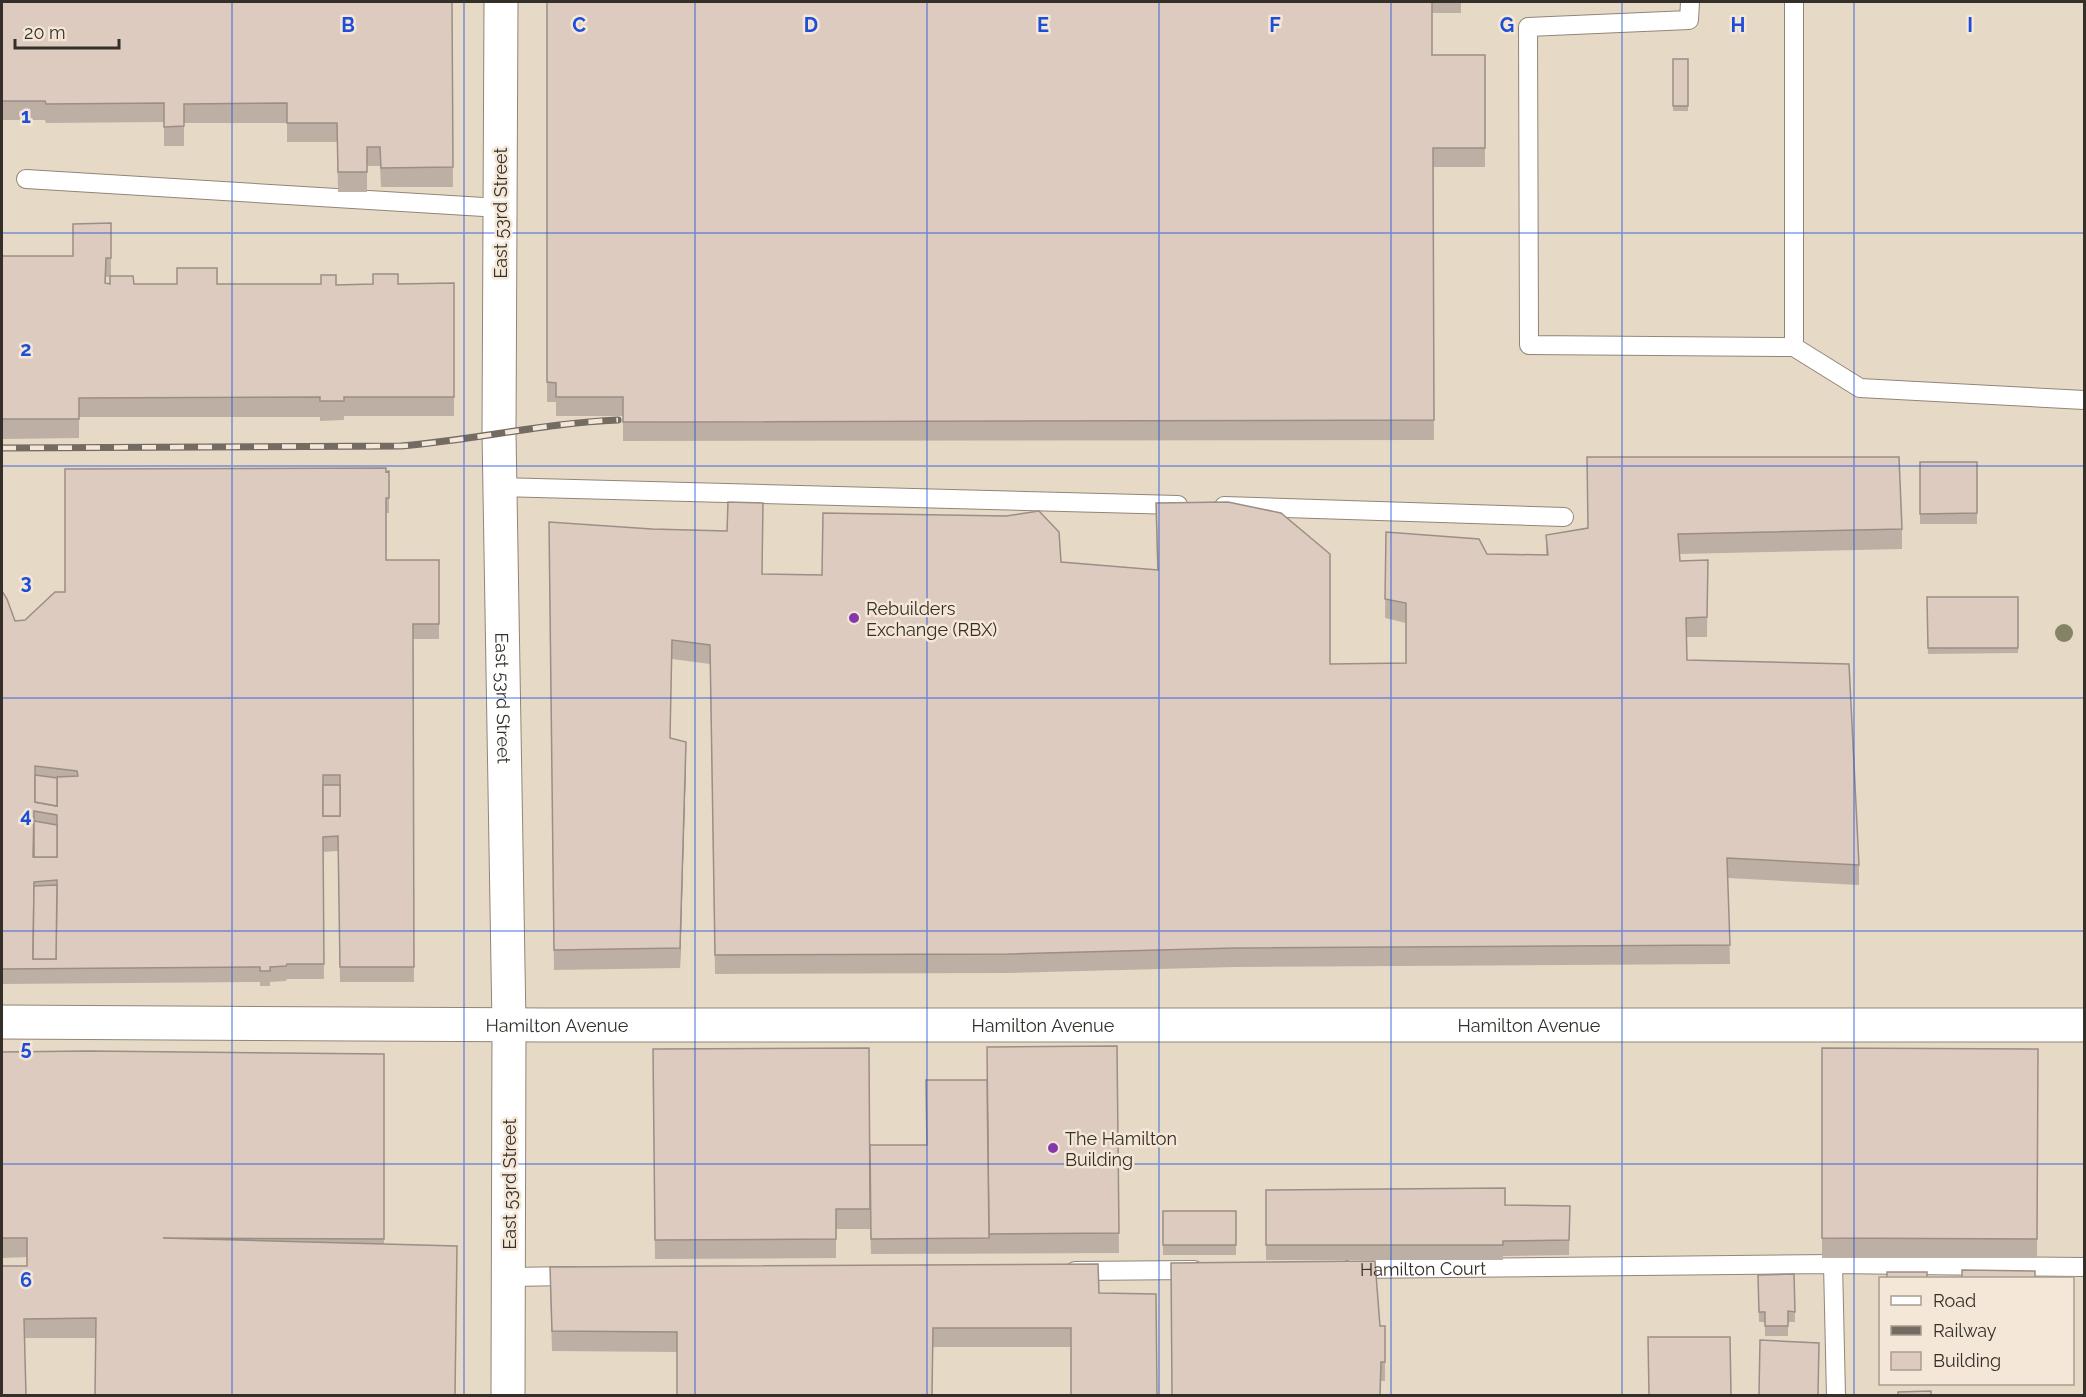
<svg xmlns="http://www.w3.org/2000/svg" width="2086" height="1397" viewBox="0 0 2086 1397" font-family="Raleway,sans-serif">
	<rect width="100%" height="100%" fill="#f5e7d7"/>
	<path fill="#e6dac7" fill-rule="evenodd" d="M 2,2 L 2084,2 L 2084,1395 L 2,1396 ZM 1880,1278 L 2072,1278 L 2072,1384 L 1880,1384 Z"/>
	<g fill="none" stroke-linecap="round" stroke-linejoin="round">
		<defs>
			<g id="lane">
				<polyline points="1690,2 1689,20 1528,27 1529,345 1794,347 1860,388 2084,400"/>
				<polyline points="26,179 500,208"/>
				<polyline points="1794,347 1794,2"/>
				<polyline points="499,487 1178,505"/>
				<polyline points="1224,506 1564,517"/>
				<polyline points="1833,1264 1836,1396"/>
				<path id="s1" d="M 1351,1269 L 1833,1264 L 2084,1267"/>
				<polyline points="1075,1271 1194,1270"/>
				<polyline points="509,1277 573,1276"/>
			</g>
			<g id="street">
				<path id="s2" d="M 501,2 L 499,433 L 509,1025 L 508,1396"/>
				<path id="s3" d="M 2,1022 L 544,1025 L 2084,1025"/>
			</g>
		</defs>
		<use href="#lane" stroke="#928577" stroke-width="20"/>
		<use href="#street" stroke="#928577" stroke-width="35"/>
		<use href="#lane" stroke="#fff" stroke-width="18"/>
		<use href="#street" stroke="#fff" stroke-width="33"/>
		<defs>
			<path id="rail" d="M 2,448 L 401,446 C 474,440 545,423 618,420"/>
		</defs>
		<use href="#rail" stroke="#746c63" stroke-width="7"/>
		<use href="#rail" stroke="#f5e7d7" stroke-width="4.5" stroke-dasharray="14" stroke-linecap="butt"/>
	</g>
	<circle fill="#848365" cx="2064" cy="633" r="9"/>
	<g fill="#beafa4" fill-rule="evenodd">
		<polygon points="2,2 452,2 453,187 381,187 380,166 367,166 367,192 338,192 337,142 287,142 287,123 184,123 184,146 164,146 164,122 46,123 45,120 2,120"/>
		<polygon points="547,2 1461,2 1461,13 1432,13 1432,55 1485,55 1485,167 1433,167 1434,440 623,441 623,416 556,416 556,402 547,402"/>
		<rect x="1673" y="59" width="15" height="52"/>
		<path d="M 111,223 L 111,276 L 134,284 L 336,285 L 454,283 L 454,416 L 344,416 L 344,420 L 320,421 L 320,417 L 79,417 L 79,438 L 2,439 L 2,256 L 73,256 ZM 106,277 L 110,277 L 110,284 L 105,284 Z"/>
		<rect x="1920" y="462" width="57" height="62"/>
		<polygon points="386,472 389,486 389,513 386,513 386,560 439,560 439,639 413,639 414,982 340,982 338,851 323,852 324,979 287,979 286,981 270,982 270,986 260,986 260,982 2,984 2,591 15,621 25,620 65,592"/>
		<polygon points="1156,503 1330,664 1406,663 1406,623 1385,618 1386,532 1487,554 1546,555 1546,535 1902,529 1902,549 1680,554 1680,561 1708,560 1707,637 1686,637 1687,660 1859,865 1859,885 1728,878 1730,964 1235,967 1008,973 715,974 710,664 672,659 670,738 686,762 680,968 554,970 549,522 762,574 822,575 1061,562 1157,570"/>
		<polygon points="1927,597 2018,597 2018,653 1928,654"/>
		<polygon points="1117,1046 1119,1253 871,1254 870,1218 870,1229 836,1229 836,1258 655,1259 653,1049 870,1145 927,1145 987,1080"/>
		<polygon points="1822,1048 2038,1049 2037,1258 1822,1258"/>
		<polygon points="2,1052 384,1054 384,1244 96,1338 25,1338 2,1395 27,1266 27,1257 2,1258"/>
		<polygon points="1266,1190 1505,1205 1570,1206 1569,1255 1503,1256 1503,1260 1266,1260"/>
		<rect x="1163" y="1211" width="73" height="44"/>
		<polygon points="1098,1264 1071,1347 933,1347 677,1352 552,1351 550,1287"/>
		<polygon points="1794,1274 1795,1322 1788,1322 1788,1336 1765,1336 1765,1322 1759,1322 1758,1275"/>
		<polygon points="1380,1326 1385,1326 1385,1381 1381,1381 1380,1395 1172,1395"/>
	</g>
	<polygon fill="#9b8e86" points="686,742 686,762 680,968 680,948"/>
	<g fill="#ddcbbf" stroke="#9b8e86" stroke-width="1.5" fill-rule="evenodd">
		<polygon points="2,2 452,2 453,167 381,168 380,147 367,147 367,172 338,172 337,123 287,123 287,103 184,104 184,126 164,127 164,103 46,104 45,101 2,101"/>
		<polygon points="547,2 1432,2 1432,55 1485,55 1485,148 1433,148 1434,420 623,422 623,397 556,397 556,383 547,382"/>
		<rect x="1673" y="59" width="15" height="47"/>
		<polygon points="111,223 111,258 106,258 105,283 110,284 110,276 133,276 134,284 177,284 177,268 217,268 217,284 321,284 321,275 336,275 336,285 373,284 373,274 398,274 398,284 454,283 454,397 344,397 344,401 320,401 320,397 79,398 79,419 2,419 2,256 73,256 73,224"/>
		<polygon points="1587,457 1899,457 1902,529 1678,534 1680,561 1708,560 1707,617 1686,618 1687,660 1849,664 1859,865 1727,858 1730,945 1235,948 1008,954 715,955 710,645 672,640 670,738 686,742 680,948 554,950 549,522 652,529 727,531 728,502 763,503 762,574 822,575 823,513 1006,516 1039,511 1059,532 1061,562 1158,570 1156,503 1228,502 1281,513 1330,554 1330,664 1406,663 1406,603 1385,599 1386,532 1479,539 1487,554 1548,555 1546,535 1588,528"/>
		<polygon points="1920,462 1977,462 1977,513 1920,514"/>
		<path d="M 386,468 L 386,472 L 389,471 L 389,498 L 386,498 L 386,560 L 439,560 L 439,624 L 413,624 L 414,967 L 340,967 L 338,836 L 323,837 L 324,964 L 287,964 L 286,966 L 270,967 L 270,971 L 260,971 L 260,967 L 2,969 L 2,591 L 7,599 L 15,621 L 25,620 L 55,592 L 65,592 L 65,469 ZM 35,766 L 77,771 L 78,776 L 57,777 L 57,806 L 35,802 ZM 323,775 L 340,775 L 340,816 L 323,816 ZM 34,811 L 57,815 L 57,857 L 33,857 ZM 57,880 L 56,959 L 33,959 L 34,882 Z"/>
		<polygon points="1927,597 2018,597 2018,648 1928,648"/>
		<polygon points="35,775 57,778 57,806 35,802"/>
		<rect x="323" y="785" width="17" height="31"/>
		<polygon points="34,821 57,825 57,857 34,857"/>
		<polygon points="57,885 56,959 33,959 34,886"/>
		<polygon points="1117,1046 1119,1233 989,1234 987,1047"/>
		<polygon points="869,1048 870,1209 836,1209 836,1239 655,1240 653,1049"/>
		<polygon points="1822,1048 2038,1049 2037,1239 1822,1238"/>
		<polygon points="89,1051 384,1054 384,1239 163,1238 457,1246 455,1395 95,1395 96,1318 24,1319 26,1395 2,1395 2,1266 27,1266 27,1238 2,1238 2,1052"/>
		<polygon points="926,1080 987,1080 989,1238 871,1239 870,1145 927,1145"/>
		<polygon points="1505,1188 1505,1205 1570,1206 1569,1240 1503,1241 1503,1245 1266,1245 1266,1190"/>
		<rect x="1163" y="1211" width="73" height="34"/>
		<polygon points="1375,1261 1380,1326 1385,1326 1385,1362 1381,1362 1380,1395 1172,1395 1171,1263"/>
		<polygon points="1098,1264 1099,1293 1156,1294 1157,1395 1071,1395 1071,1328 933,1328 932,1395 677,1395 677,1332 552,1331 550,1267"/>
		<polygon points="1962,1270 2035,1271 2035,1278 1962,1278"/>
		<rect x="1887" y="1272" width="40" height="6"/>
		<polygon points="1794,1274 1795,1312 1788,1311 1788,1326 1765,1326 1765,1312 1759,1312 1758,1275"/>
		<polygon points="1648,1337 1730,1337 1731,1395 1649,1395"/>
		<polygon points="1760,1340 1819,1343 1818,1395 1759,1395"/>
		<polygon points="1931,1391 1931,1395 1898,1395 1898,1392"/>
	</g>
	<path fill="none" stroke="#1d4ed8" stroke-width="1.5" stroke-opacity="0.55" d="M 232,2 L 232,1396M 464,2 L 464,1396M 695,2 L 695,1396M 927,2 L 927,1396M 1159,2 L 1159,1396M 1391,2 L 1391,1396M 1622,2 L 1622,1396M 1854,2 L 1854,1396M 2,233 L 2084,233M 2,466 L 2084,466M 2,698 L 2084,698M 2,931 L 2084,931M 2,1164 L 2084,1164"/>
	<g fill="#8438a9" stroke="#f5e7d7" stroke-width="2">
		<circle cx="854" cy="618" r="6"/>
		<circle cx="1053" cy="1148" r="6"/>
	</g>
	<g text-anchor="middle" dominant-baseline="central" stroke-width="5" stroke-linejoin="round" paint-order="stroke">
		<g font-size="18" fill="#342f29" stroke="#f5e7d7">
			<text transform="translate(500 213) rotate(-90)">East 53rd Street</text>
			<text stroke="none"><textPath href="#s2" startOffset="696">East 53rd Street</textPath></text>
			<text stroke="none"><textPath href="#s3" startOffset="555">Hamilton Avenue</textPath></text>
			<text stroke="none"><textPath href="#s3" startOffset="1041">Hamilton Avenue</textPath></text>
			<text stroke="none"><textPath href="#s3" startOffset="1527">Hamilton Avenue</textPath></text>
			<text transform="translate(509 1184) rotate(-90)">East 53rd Street</text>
			<text stroke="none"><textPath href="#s1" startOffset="72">Hamilton Court</textPath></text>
		</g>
		<g font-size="18" fill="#342f29" stroke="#f5e7d7" text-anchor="start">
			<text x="866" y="608">Rebuilders<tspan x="866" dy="21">Exchange (RBX)</tspan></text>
			<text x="1065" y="1138">The Hamilton<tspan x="1065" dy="21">Building</tspan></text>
		</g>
	</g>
	<g font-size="20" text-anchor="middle" font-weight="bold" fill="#1d4ed8" stroke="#f5e7d7" stroke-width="5" stroke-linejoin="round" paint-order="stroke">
		<text x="348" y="32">B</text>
		<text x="579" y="32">C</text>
		<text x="811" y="32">D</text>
		<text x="1043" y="32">E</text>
		<text x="1275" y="32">F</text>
		<text x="1507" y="32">G</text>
		<text x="1738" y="32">H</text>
		<text x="1970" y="32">I</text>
		<text x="26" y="123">1</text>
		<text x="26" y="356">2</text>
		<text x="26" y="589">3</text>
		<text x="26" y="822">4</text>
		<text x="26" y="1055">5</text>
		<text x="26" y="1287">6</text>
	</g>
	<rect width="2086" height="1397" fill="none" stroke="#342f29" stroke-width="6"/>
	<rect x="1879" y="1277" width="195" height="108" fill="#f5e7d7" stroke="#a89d91" stroke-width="1.5"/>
	<rect x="1891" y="1296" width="30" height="9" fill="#ffffff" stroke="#a89d91" stroke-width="1.5"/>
	<text x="1933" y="1307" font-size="18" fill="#342f29">Road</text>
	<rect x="1891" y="1326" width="30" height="9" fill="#746c63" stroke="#a89d91" stroke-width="1.5"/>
	<text x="1933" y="1337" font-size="18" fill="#342f29">Railway</text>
	<rect x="1891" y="1352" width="30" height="18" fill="#ddcbbf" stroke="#a89d91" stroke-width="1.5"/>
	<text x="1933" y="1367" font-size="18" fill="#342f29">Building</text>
	<path d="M15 39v9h104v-9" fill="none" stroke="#342f29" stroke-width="3"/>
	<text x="24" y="39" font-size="18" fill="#342f29" stroke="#f5e7d7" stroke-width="4.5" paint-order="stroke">20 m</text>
</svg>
